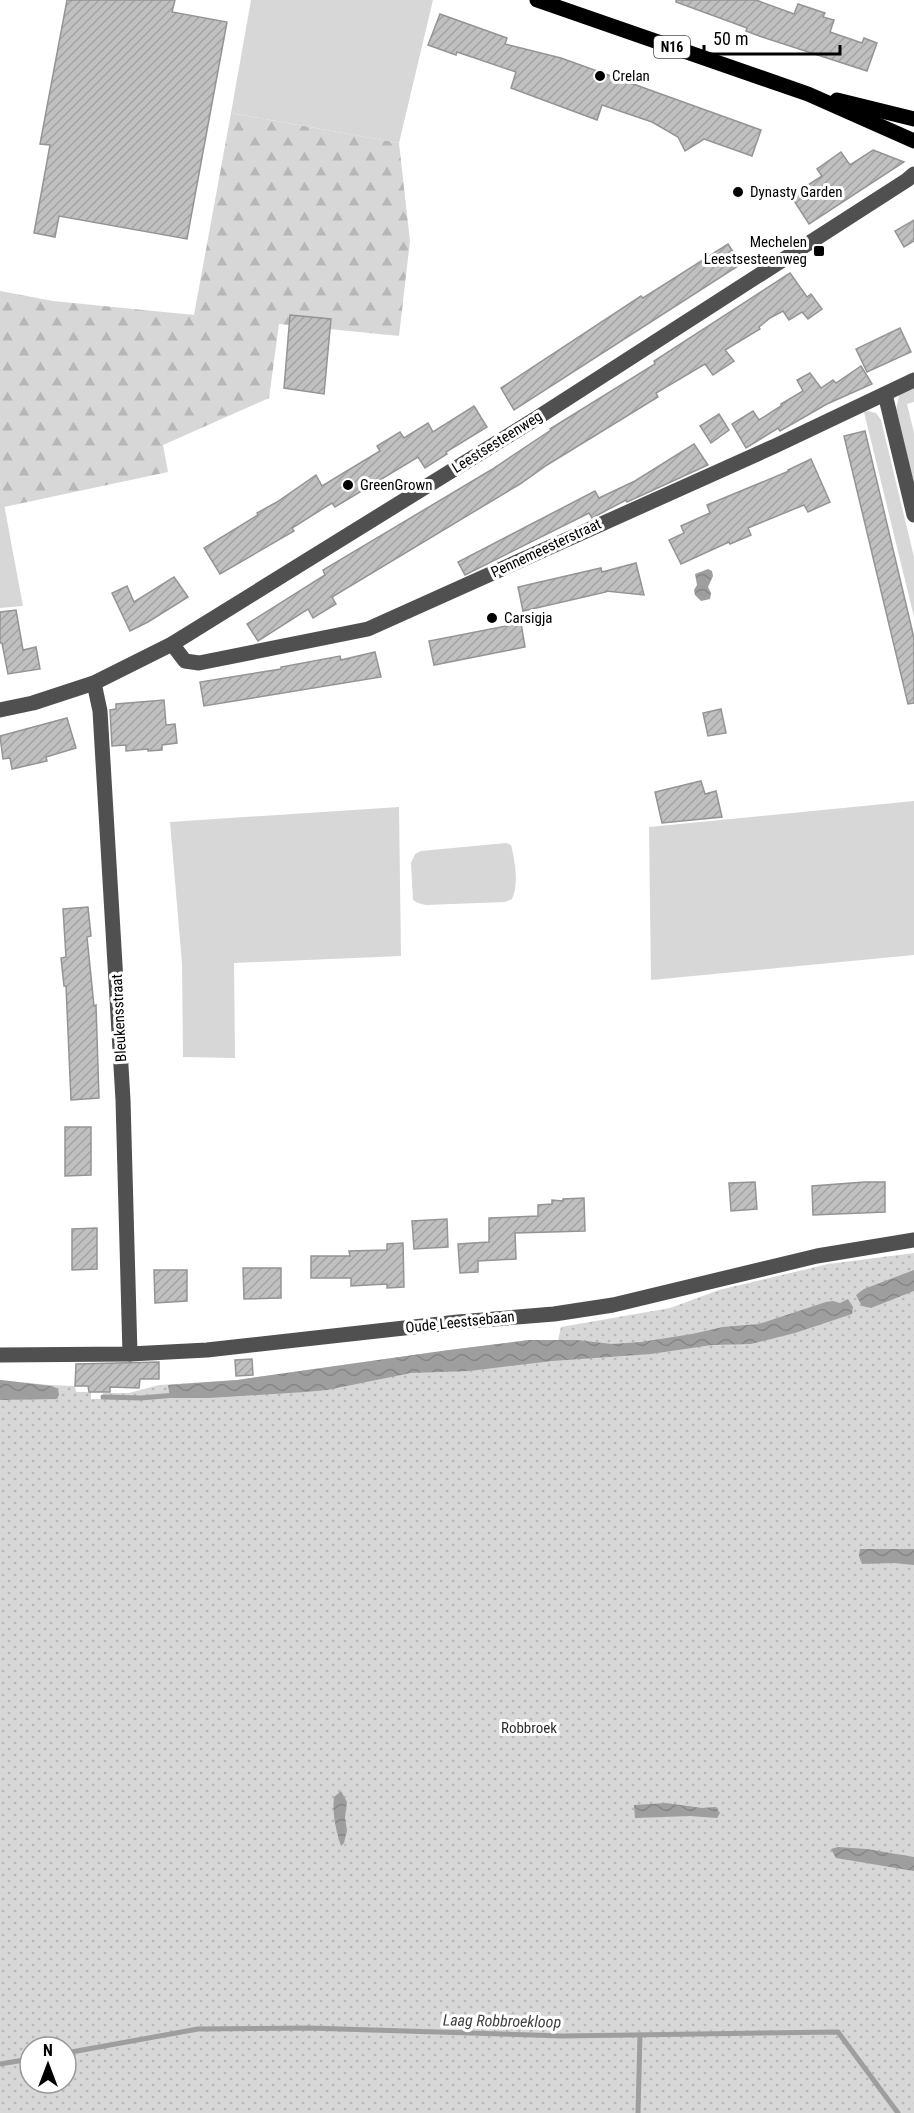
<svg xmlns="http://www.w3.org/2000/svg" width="914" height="2113" viewBox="0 0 914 2113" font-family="'Roboto Condensed',sans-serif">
	<defs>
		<pattern id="forest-firs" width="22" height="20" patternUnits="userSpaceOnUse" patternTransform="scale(1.5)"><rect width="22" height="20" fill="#d7d7d7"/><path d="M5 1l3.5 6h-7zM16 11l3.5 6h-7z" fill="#b7b7b7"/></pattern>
		<pattern id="park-dots" width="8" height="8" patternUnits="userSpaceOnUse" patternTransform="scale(1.5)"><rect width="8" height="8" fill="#d7d7d7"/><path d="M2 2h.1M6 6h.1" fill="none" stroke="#b7b7b7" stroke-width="1.8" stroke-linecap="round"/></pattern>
		<pattern id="water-waves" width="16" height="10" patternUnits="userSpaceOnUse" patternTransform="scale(1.5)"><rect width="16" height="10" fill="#9e9e9e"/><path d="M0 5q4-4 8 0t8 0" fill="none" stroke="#868686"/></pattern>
		<pattern id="building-hatch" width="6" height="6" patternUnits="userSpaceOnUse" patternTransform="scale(1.5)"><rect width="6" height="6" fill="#c0c0c0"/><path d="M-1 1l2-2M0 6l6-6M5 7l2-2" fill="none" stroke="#a3a3a3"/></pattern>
	</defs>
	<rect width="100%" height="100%" fill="#fff"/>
	<g fill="#d7d7d7">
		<polygon points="251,0 433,0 399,143 231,113"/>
		<polygon points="914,387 914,402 907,404 914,433 914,485 896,410 899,395"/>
		<polygon points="868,411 876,413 881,420 914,557 914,617 864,412"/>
		<polygon points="0,483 23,606 0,608"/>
		<polygon points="914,801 914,955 651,980 649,827"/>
		<polygon points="399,807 401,956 234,963 235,1058 183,1057 182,964 170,822"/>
		<path d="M 506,843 L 511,845 C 515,861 519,885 512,899 L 505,902 L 426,905 L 418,903 L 413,900 L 411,863 L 415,854 L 421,851 Z"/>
	</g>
	<polygon fill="url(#forest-firs)" points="231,113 399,143 410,241 399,336 279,324 269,398 163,445 168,472 4,507 0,483 0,291 53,301 194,315"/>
	<path fill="url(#park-dots)" fill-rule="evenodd" d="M 914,1253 L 914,2113 L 0,2113 L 0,1380 L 49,1385 L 75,1386 L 76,1392 L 91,1392 L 91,1399 L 103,1399 L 103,1393 L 129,1393 L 159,1385 L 237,1380 L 449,1350 L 529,1340 L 558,1340 L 561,1327 L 670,1308 L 719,1290 L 828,1264 ZM 30,2047 L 66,2047 L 66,2083 L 30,2083 Z"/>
	<g fill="url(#water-waves)">
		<polygon points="708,569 712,571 713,576 708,587 711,593 710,599 701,601 695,595 694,590 697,585 695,574"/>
		<polygon points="914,1270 914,1291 871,1308 862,1306 856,1295 864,1289"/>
		<polygon points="848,1299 853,1307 852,1314 795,1333 751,1344 712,1345 651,1354 552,1361 469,1371 411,1373 327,1390 305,1392 209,1398 170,1398 168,1385 237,1380 449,1350 529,1340 577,1340 612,1344 641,1342 692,1334 723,1327 759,1324 826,1302 833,1301 840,1303"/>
		<polygon points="0,1380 52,1386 58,1389 59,1395 57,1399 0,1400"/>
		<polygon points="860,1549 914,1549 914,1565 894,1563 862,1564 859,1556"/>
		<path d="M 341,1791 L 347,1802 L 345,1818 L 347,1830 L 344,1843 L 341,1846 C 336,1830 332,1814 334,1797 Z"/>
		<polygon points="666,1803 702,1808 716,1807 720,1813 717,1818 690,1816 635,1818 634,1805"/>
		<polygon points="838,1847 867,1849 914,1857 914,1871 836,1858 831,1849"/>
	</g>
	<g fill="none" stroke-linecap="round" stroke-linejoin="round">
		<g stroke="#9e9e9e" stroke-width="5">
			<polyline points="103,1397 141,1398 176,1395"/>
			<polyline points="66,2053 198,2029 309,2028 563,2036 838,2032 898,2113"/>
			<polyline points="0,2064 30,2059"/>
			<polyline points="638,2113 640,2035"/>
		</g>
	</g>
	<g fill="url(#building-hatch)" stroke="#949494" stroke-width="1.5">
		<polygon points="67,0 175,0 172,12 227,22 187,239 59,216 55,237 34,233 50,145 40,144"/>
		<polygon points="676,0 756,0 794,14 798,4 825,13 823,17 834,20 830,32 862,43 864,38 877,43 867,71 762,37 746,31 747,28 676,2"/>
		<polygon points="440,14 507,38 505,44 561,58 761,130 752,156 704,139 685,151 678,137 652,122 602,105 597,120 511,88 516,72 457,52 456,55 428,45"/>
		<polygon points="873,150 904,162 809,224 791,196 822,176 817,169 841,152 850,165"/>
		<polygon points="914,220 914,241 904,247 895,231"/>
		<polygon points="728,244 741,264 514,410 501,388 641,296 643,298"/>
		<polygon points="790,273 807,297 811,294 822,309 808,319 802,312 789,320 783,311 770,318 759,327 760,329 725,350 734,361 713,375 705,364 656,393 658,397 547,465 520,484 332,597 336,604 313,618 308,609 258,641 247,624 325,575 323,570 491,470 551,430 550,429 655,364 654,361"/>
		<polygon points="290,315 331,319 324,394 284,388"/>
		<polygon points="900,328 911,352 867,372 856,349"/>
		<polygon points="861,366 872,384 827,404 780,431 778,428 746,448 732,424 753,411 759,420 781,406 781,404 803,391 797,380 810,373 821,388 833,380 836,383"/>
		<polygon points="474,406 487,427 446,452 447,454 425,468 418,457 335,507 332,503 292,528 294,531 220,574 204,548 258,515 257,513 277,502 316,475 322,486 380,451 377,446 400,432 404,438 428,423 433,432"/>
		<polygon points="719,414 729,430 711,443 700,426"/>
		<polygon points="865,431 914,638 914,703 908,704 844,436"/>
		<polygon points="694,444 708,465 627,502 626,500 592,518 589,513 465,575 458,562 595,491 599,498 635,481"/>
		<polygon points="811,459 830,502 808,512 804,505 748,528 751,535 730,544 729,542 681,564 669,540 684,533 681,526 710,513 707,505 789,471 788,470"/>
		<polygon points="636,563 644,595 606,591 606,592 523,611 518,587 601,568 602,572"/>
		<polygon points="174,577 188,597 148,622 130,631 112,593 127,586 134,602"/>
		<polygon points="16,610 23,650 36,647 40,669 8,674 2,643 0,643 0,612"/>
		<polygon points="521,623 525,647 434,665 429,641"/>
		<polygon points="375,652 381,677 204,706 200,682 281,669 281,667 340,656 341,660"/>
		<polygon points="164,700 166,725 175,724 177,743 162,745 162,750 148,751 148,749 126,751 126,745 112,746 110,710 116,709 116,704"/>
		<polygon points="721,709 726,733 708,736 703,713"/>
		<polygon points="67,718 76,748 46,757 47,761 12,769 10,758 3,759 0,736"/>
		<polygon points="701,781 705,794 716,791 722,817 662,823 655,792"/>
		<polygon points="88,907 91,936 87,937 94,1006 96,1005 99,1098 71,1100 66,986 64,986 61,958 66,957 63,909"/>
		<polygon points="65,1127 91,1127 91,1175 65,1176"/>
		<polygon points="755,1182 757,1209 731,1211 729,1183"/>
		<polygon points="865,1182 885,1182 885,1212 813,1215 812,1186"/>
		<polygon points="584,1198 585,1231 515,1233 516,1259 478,1261 478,1272 460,1273 458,1244 489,1242 489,1218 538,1216 538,1205 552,1204 552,1200 563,1201 563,1199"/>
		<polygon points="447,1219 448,1247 414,1249 412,1221"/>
		<polygon points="97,1228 97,1269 72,1270 72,1229"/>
		<polygon points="403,1243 404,1287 387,1288 387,1284 351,1286 351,1278 311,1278 311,1256 350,1256 349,1251 387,1250 387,1244"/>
		<polygon points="243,1268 281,1268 281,1298 244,1299"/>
		<polygon points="154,1270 187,1270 187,1301 155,1303"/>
		<polygon points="252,1359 253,1375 236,1376 235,1360"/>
		<polygon points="159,1362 159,1379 140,1379 139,1388 110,1387 110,1392 89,1392 88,1386 75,1386 76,1364"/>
	</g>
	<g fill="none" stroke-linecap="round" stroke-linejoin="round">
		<g stroke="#505050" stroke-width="15">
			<polyline points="885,394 914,515"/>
			<polyline points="172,644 185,661 199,663 368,629 775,446 914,380"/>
			<polyline points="94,683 100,711 123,1100 130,1354"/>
			<polyline points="0,710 33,703 94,683 172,644 540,416 907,180 914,174"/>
			<polyline points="0,1355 130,1354 207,1350 458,1322 554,1314 613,1305 817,1256 914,1240"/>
		</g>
		<g stroke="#000" stroke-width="15">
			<polyline points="537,0 808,94 914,141"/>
			<polyline points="837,100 914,119"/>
		</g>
	</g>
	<g fill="#000" stroke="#fff" stroke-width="2">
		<circle cx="600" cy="76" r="6"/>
		<circle cx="738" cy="192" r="6"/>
		<rect x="813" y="245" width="12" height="12" rx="3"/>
		<circle cx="348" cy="485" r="6"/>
		<circle cx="492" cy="618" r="6"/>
	</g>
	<g text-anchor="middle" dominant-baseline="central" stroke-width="6" stroke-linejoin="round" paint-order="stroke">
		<rect fill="#fff" stroke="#4c4c4c" stroke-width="1.5" x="654" y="36" width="36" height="22" rx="4.5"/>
		<g font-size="14" font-weight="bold" fill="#000">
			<text x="672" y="47">N16</text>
		</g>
		<g font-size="15" fill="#000" stroke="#fff" text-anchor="start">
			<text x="612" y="76">Crelan</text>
			<text x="750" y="192">Dynasty Garden</text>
			<text x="807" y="242" text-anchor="end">Mechelen<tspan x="807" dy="17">Leestsesteenweg</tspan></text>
			<text x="360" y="485">GreenGrown</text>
			<text x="504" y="618">Carsigja</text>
		</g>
		<g font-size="15" fill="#000" stroke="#fff">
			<text transform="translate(497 442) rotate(-32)">Leestsesteenweg</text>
			<text transform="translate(546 548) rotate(-25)">Pennemeesterstraat</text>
			<text transform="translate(119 1018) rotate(-93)">Bleukensstraat</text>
			<text transform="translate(460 1322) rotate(-6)">Oude Leestsebaan</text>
		</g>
		<g font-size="15" fill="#2e2e2e" stroke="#fff">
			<text x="529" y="1728">Robbroek</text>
		</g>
		<g font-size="16" font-style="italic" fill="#3f3f3f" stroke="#fff">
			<text transform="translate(502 2021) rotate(1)">Laag Robbroekloop</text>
		</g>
	</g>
	<g transform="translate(48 2065)"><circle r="28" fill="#ffffff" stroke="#999999" stroke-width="1.5"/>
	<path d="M0-4.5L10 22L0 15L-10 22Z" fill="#000000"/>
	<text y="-9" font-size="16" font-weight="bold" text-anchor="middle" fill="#000000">N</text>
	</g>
	<path d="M704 45v9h136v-9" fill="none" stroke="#000000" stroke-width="3"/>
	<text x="713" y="45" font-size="18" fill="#000000" stroke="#ffffff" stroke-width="4.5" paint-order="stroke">50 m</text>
</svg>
